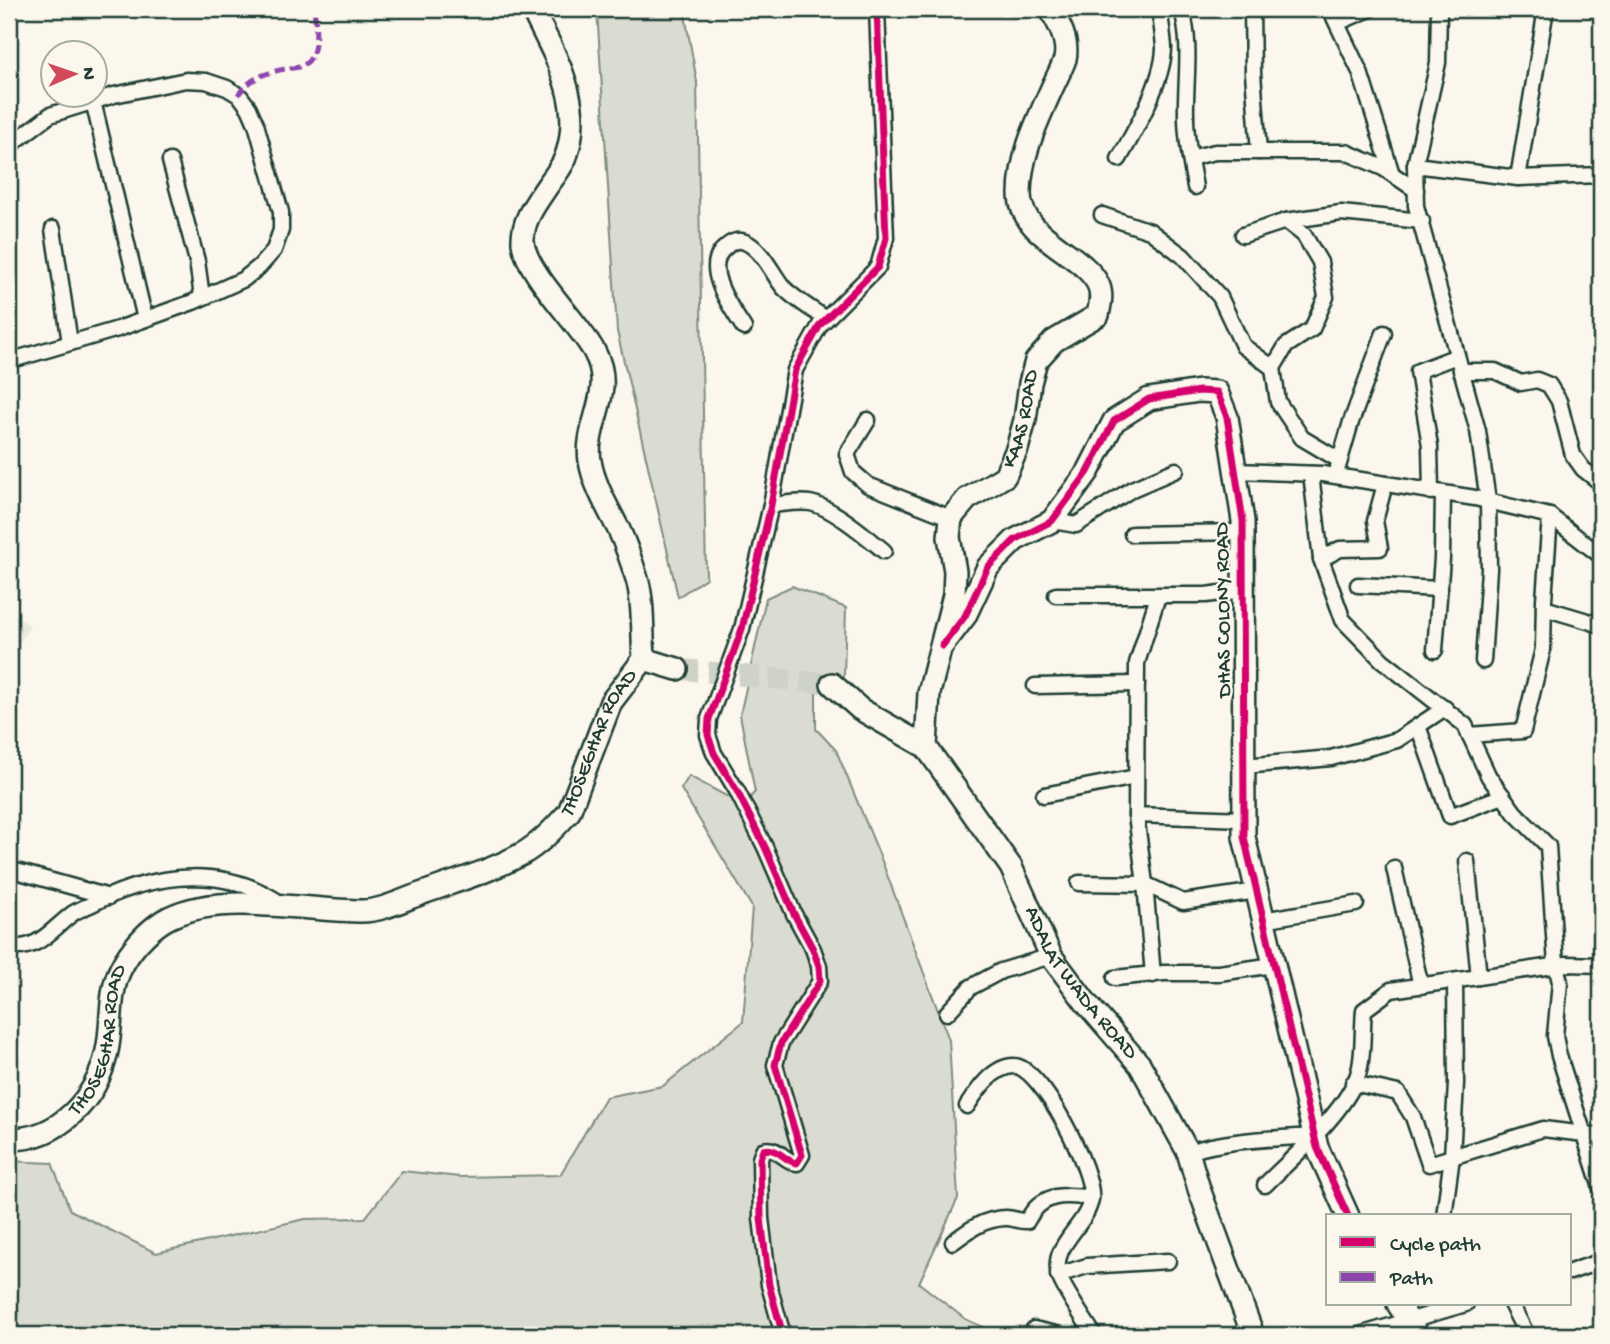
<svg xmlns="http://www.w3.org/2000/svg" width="1610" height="1344" viewBox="0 0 1610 1344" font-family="'Gochi Hand',sans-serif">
	<rect width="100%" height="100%" fill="#fbf7ec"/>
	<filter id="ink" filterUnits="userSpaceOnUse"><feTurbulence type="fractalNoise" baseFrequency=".0143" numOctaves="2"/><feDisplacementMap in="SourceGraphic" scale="14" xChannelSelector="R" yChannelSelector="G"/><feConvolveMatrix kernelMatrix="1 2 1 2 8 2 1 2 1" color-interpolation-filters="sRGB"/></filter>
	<g filter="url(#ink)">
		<polygon fill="#eae9de" points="9,611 30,626 9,659"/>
		<g fill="#dbdcd1" stroke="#7d8c82" stroke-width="2">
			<polygon points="597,9 684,9 697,82 706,578 678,597 617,331"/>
			<polygon points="792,586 846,608 844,676 816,684 816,729 836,750 880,856 949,1040 958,1198 919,1283 965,1319 1001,1335 9,1335 9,1161 52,1163 70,1210 156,1253 305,1219 365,1218 402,1171 460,1177 560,1175 606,1097 663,1086 743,1022 752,907 681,789 689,776 743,805 755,792 740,715 766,598"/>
		</g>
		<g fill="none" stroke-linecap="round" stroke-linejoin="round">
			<polyline stroke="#cfd2c7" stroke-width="21" stroke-dasharray="21 10" stroke-linecap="butt" points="677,669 832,684"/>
			<defs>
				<g id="street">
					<path d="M 1182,9 C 1192,49 1185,78 1186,117 C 1186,141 1191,164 1195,187"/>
					<polyline points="1252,9 1253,73 1259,152"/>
					<polyline points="1330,9 1360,72 1392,174"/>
					<polyline points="1439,9 1438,63 1415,165 1416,206 1478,431 1488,501 1489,569 1483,661"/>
					<polyline points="1337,23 1370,9"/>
					<polyline points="93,101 145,319"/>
					<polyline points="9,146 50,115 114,95 186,80 206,81 227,88 240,96 249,108 256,124 281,212 281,230 274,250 259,267 244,279 193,302 118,329 9,361"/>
					<polyline points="1190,158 1215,152 1346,152 1383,168 1416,190"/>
					<path d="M 1119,159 C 1135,131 1164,80 1164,47 C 1163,35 1161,21 1159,9"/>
					<polyline points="170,161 197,261 202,297"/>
					<polyline points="1415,165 1518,178 1601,175"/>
					<polyline points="1518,178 1546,9"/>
					<polyline points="1102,215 1150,231 1183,256 1220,297 1243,346 1273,368"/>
					<polyline points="1286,221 1341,213 1422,221"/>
					<polyline points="53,229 70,343"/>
					<polyline points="1243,235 1286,221 1304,235 1320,262 1326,297 1312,329 1286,346 1273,368 1278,402 1302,438 1339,460"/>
					<path d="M 744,328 C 732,309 700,266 726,247 C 731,242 738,239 745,242 C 762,249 772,273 783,287 C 794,299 812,309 826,319"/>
					<polyline points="1461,371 1495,371 1521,383 1537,380 1549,385 1559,401 1573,455 1583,469 1601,483"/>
					<polyline points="868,420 847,454 853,472 868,485 951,518"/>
					<polyline points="1338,467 1351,422 1384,333"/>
					<polyline points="1235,471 1323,474 1475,498 1550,516 1601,556"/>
					<polyline points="1311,474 1321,559 1343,620 1382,660 1465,725 1489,777 1515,813 1548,846 1556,965 1560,982 1555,1036 1559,1056 1601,1188"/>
					<polyline points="1431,492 1430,446 1418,371 1457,356"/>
					<path d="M 771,505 C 784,504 798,501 810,503 C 832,507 867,537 884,551"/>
					<polyline points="1052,521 1076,525 1132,489 1176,470"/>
					<polyline points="1132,534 1243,532"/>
					<polyline points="1321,559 1340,549 1380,548 1375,521 1385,484"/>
					<polyline points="1358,585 1440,589"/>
					<polyline points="1056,595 1206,595 1243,590"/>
					<polyline points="1158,596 1137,663 1136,815 1244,819"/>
					<polyline points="1544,608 1601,625"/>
					<polyline points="1435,650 1442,558 1443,493"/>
					<polyline points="1035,686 1137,684"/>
					<polyline points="1418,726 1450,816 1503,796"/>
					<polyline points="1469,735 1523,731 1543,649 1544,600 1550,516"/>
					<polyline points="1244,766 1331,758 1397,740 1445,708"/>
					<polyline points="1044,795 1136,777"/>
					<polyline points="1136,815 1145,884 1153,975"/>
					<polyline points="1467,861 1479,977"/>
					<polyline points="1394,868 1421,986"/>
					<polyline points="9,869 109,897"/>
					<polyline points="1079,883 1145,884 1183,902 1257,891"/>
					<polyline points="1263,920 1356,904"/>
					<path d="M 9,946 C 37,952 52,929 72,914 C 79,909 89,906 96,902 C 156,873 227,864 284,906"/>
					<polyline points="1115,978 1164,973 1219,973 1274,965"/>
					<polyline points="947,1013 971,987 1001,971 1051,956"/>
					<polyline points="1353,1083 1398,1093 1413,1117 1429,1164 1543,1129 1601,1136"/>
					<path d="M 967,1106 C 977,1091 993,1066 1014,1066 C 1041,1066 1095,1172 1091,1199 C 1087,1226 1050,1245 1059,1275 C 1062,1287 1086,1322 1094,1335"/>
					<path d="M 1188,1152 C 1228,1139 1273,1139 1314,1136"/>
					<path d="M 1265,1185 C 1293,1157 1349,1109 1359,1071 C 1364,1053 1362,1029 1364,1010 L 1391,990 L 1566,964 L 1601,965"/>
					<polyline points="1444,1216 1452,1157 1456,1083 1455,981"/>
					<path d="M 953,1242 C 969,1230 983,1219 1005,1218 C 1012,1217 1019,1222 1027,1221 C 1041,1193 1063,1194 1091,1198"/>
					<polyline points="1570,1272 1601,1261"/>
					<polyline points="1058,1275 1087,1266 1168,1261"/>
					<polyline points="1511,1304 1527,1335"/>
					<path d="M 783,1335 L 769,1285 L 761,1218 L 760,1159 L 763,1150 C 779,1146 784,1162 797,1163 L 802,1155 L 775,1065 L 781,1043 L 820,981 L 819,966 L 813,949 L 794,914 L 765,847 L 737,791 L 714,753 L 708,735 L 709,719 L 742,629 L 771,505 L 795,370 L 820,325 L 878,267 L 886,238 L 877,9"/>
					<polyline points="1030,1335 1034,1329 1061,1335"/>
					<polyline points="1359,1335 1466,1304"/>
				</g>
				<g id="secondary">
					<polyline points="942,646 965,616 988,567 1015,540 1052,521 1088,472 1114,421 1149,399 1199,391 1217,392 1227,417 1243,521 1244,837 1317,1147 1348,1216"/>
					<polyline points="644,659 677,669"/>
					<path id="s1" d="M 832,684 L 860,709 L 926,747 L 1011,867 L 1051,956 L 1087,1004 L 1140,1065 L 1188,1152 L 1199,1189 L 1253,1335"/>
					<path id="s2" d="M 926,747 L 929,693 L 954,595 L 955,571 L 949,537 L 951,518 L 967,499 L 1005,476 L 1017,449 L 1025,420 L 1030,383 L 1036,361 L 1054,341 L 1098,315 C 1100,305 1103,294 1098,284 C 1083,253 1020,237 1020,194 C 1020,156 1037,122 1052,88 C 1056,79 1062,68 1065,59 C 1069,41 1059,23 1050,9"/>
					<path id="s3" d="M 9,1139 C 58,1140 97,1099 107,1051 C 113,1024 108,993 121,968 C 130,950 146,932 163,921 C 215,890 303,911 362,911 C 382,911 405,899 423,893 C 456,881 491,871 522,854 C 540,844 556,827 569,812 L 611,702 L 644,659 C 642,634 644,602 637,579 C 632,563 626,545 619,530 C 608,508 594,485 590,461 C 584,424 616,392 595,353 C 581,325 525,272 523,242 C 522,220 536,203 548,185 C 554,177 561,168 565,159 C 586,105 555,56 532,9"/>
					<polyline points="1398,1304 1418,1335"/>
				</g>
			</defs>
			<use href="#street" stroke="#1f3d34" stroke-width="19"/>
			<use href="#secondary" stroke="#1f3d34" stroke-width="26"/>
			<use href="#street" stroke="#fbf7ec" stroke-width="14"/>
			<use href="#secondary" stroke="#fbf7ec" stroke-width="21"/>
			<path stroke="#8e44ad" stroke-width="5" stroke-dasharray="10 5" stroke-linecap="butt" d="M 238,95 C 250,78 265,73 285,69 C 290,68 297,68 302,66 C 320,58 316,24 314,9"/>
			<defs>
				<g id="cycleway">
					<polyline points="942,646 965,616 988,567 1015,540 1052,521 1088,472 1114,421 1149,399 1199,391 1217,392 1227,417 1243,521 1244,837 1317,1147 1348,1216"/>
					<path d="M 783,1335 L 769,1285 L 761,1218 L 760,1159 L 763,1150 C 779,1146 784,1162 797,1163 L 802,1155 L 775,1065 L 781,1043 L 820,981 L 819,966 L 813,949 L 794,914 L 765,847 L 737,791 L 714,753 L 708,735 L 709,719 L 742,629 L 771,505 L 795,370 L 820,325 L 878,267 L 886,238 L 877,9"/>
				</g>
			</defs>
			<use href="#cycleway" stroke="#fbf7ec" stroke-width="11"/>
			<use href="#cycleway" stroke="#d6006c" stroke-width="7"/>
		</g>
	</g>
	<g text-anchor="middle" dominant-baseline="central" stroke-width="5" stroke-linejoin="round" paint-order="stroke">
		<g font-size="21" fill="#1f3d34" stroke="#fbf7ec">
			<text stroke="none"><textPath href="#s2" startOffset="362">KAAS ROAD</textPath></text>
			<text transform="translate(1225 610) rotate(-91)">DHAS COLONY ROAD</text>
			<text stroke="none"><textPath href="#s3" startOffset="802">THOSEGHAR ROAD</textPath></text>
			<text stroke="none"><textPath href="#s1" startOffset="397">ADALAT WADA ROAD</textPath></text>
			<text stroke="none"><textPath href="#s3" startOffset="150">THOSEGHAR ROAD</textPath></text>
		</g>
	</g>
	<rect width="1610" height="1344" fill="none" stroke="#fbf7ec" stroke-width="35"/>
	<rect x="18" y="18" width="1575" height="1309" fill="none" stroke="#1f3d34" stroke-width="2.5" filter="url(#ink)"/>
	<rect x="1326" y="1214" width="245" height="91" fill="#fbf7ec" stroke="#a3ada2" stroke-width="2"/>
	<rect x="1340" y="1237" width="35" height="10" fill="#d6006c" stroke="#a3ada2" stroke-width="2"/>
	<text x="1390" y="1250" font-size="21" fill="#1f3d34">Cycle path</text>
	<rect x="1340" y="1272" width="35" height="10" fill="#8e44ad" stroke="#a3ada2" stroke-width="2"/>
	<text x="1390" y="1284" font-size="21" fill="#1f3d34">Path</text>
	<g transform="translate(74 74) rotate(88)"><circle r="33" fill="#fbf7ec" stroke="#a3ada2" stroke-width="2"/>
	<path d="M0-5L12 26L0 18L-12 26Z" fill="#d1495b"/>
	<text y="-10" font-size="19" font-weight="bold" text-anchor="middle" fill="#1f3d34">N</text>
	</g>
</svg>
